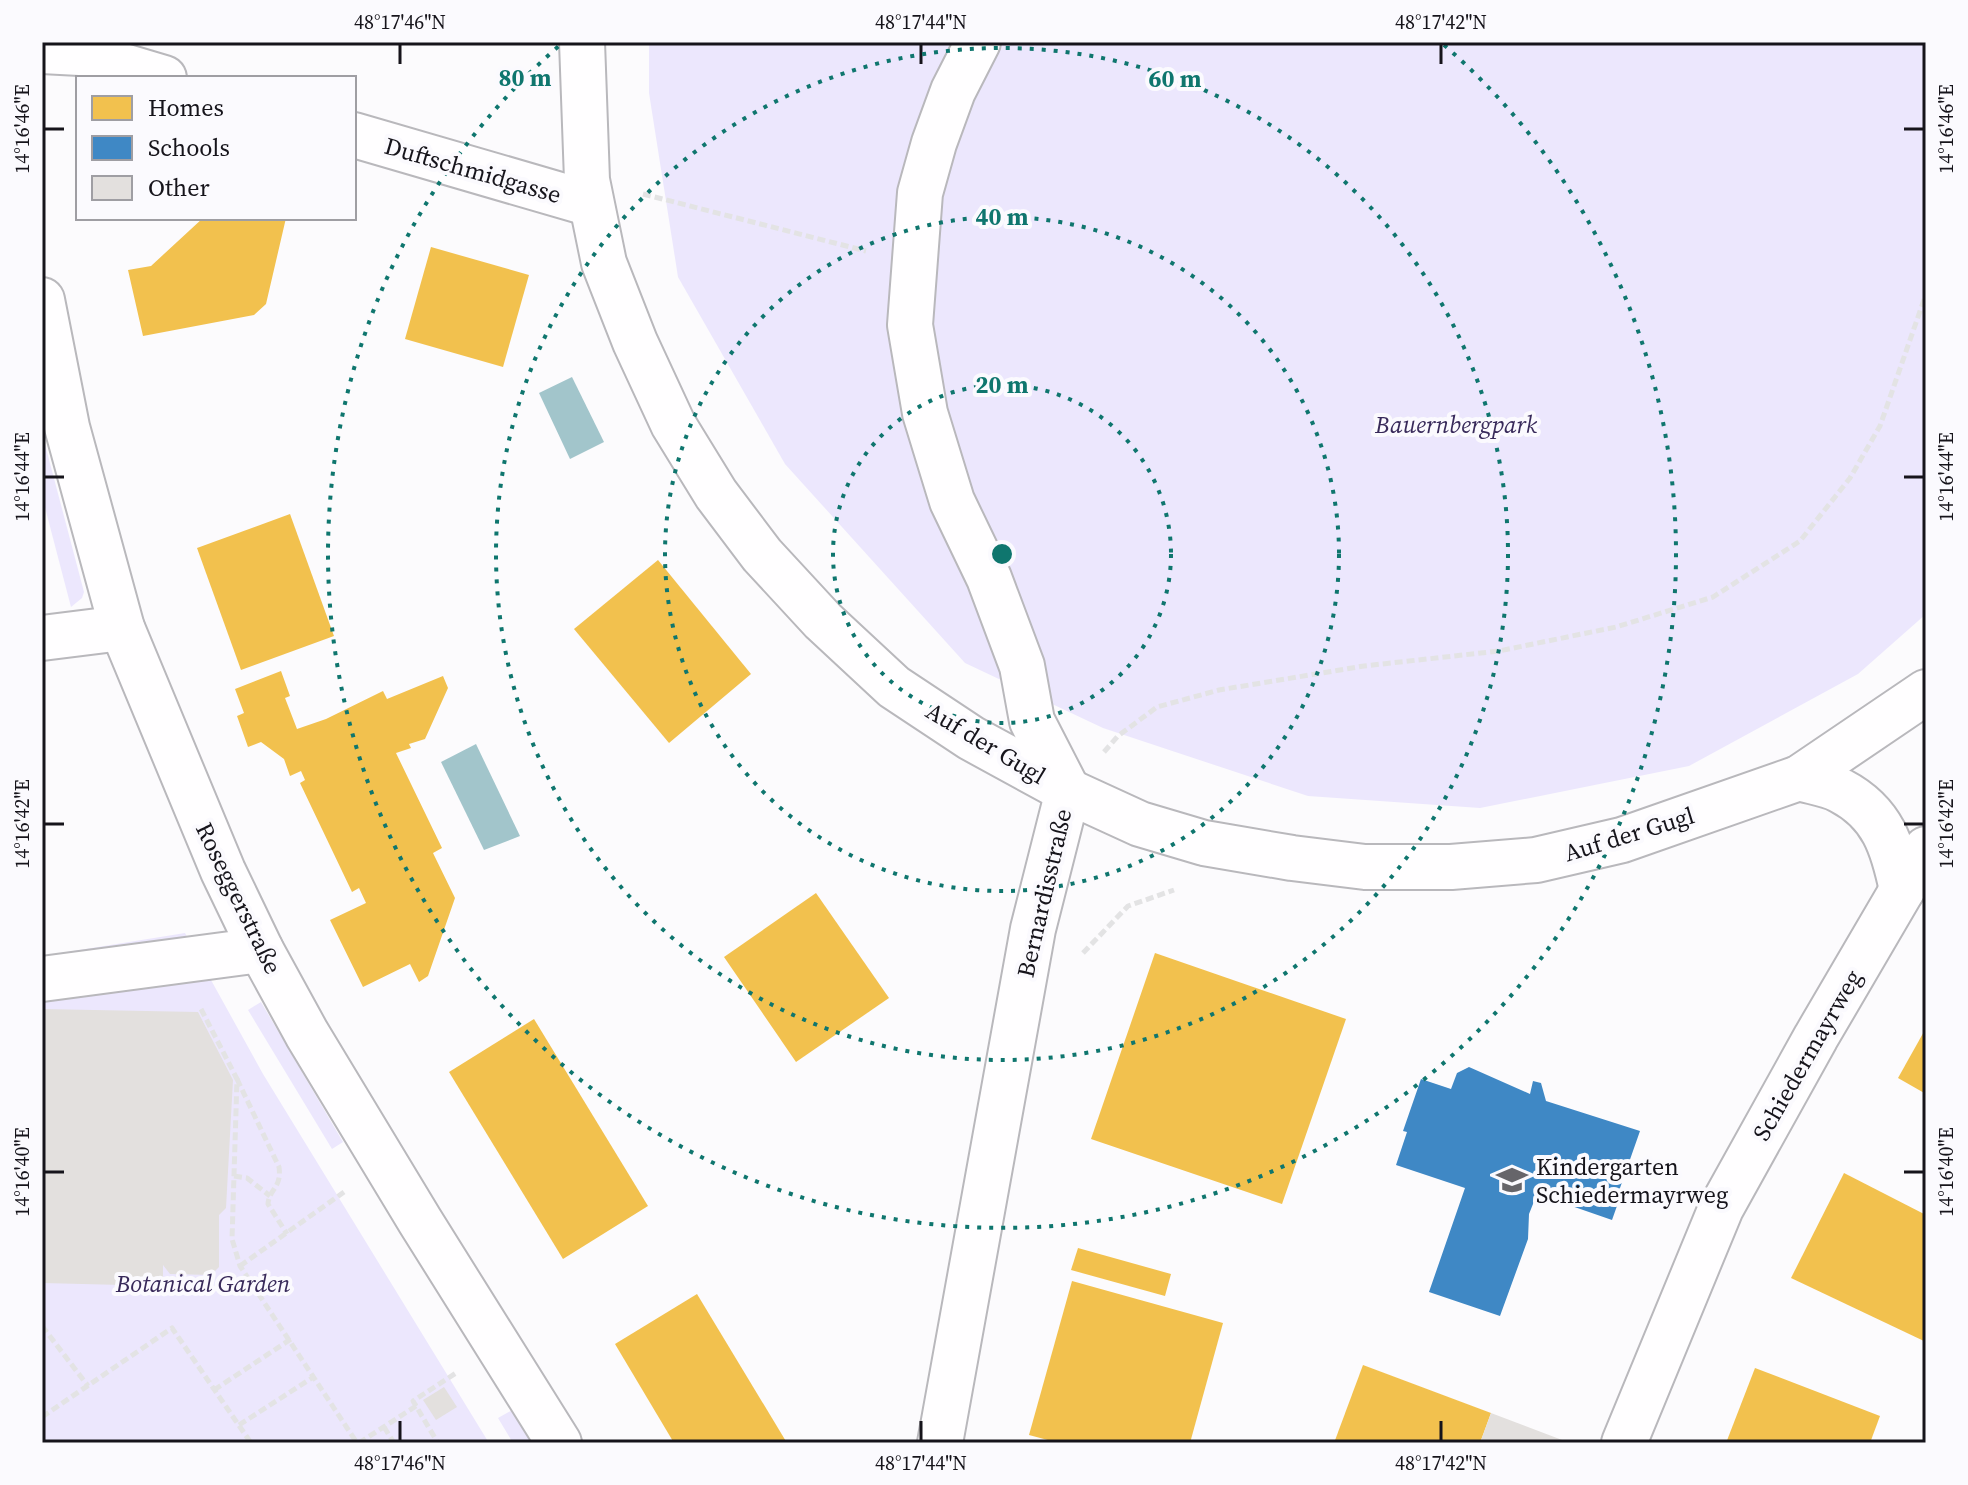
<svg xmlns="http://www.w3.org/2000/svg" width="1968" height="1485" viewBox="0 0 1968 1485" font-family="'Source Serif 4',serif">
	<rect width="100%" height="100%" fill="#fcfbfd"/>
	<g fill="#ece7fd">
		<polygon points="649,42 1926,42 1926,614 1858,674 1689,766 1480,808 1308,796 1103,728 965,663 785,464 678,277 649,93"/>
		<polygon points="42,433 84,592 82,598 71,607 42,496"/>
		<polygon points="185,933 263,1074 489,1443 42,1443 42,956"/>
		<polygon points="261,1002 343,1142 332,1149 248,1010"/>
		<polygon points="514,1409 535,1443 513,1443 498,1418"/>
	</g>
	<g fill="#a2c5cb">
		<polygon points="572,377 604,442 570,459 539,393"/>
		<polygon points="476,744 520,836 484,850 441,762"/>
	</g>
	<g fill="#f2c14e">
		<polygon points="203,218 286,218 266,304 254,315 143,336 128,270 151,266"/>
		<polygon points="431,247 529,275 503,367 405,339"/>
		<polygon points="290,514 334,636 241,670 197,548"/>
		<polygon points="658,560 751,674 669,743 574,629"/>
		<polygon points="281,671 290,696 285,698 297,729 326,719 383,691 387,699 443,676 448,688 425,739 409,744 411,748 396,753 442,848 433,853 455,898 428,976 419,982 410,964 363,987 330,920 366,903 359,888 352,892 300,783 305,780 301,771 290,776 284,759 261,742 248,747 237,716 244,713 235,689"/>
		<polygon points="816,893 889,998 796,1062 724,957"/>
		<polygon points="1155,953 1346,1019 1282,1204 1091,1139"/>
		<polygon points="534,1019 648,1206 563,1259 449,1072"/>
		<polygon points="1926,1028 1926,1094 1898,1078"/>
		<polygon points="1844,1173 1926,1215 1926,1342 1791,1278"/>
		<polygon points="1078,1248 1171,1274 1165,1296 1071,1270"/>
		<polygon points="1072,1281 1223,1323 1190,1443 1059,1443 1029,1435"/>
		<polygon points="697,1294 787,1443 674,1443 615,1344"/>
		<polygon points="1363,1365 1491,1413 1480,1443 1334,1443"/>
		<polygon points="1755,1368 1880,1416 1870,1443 1726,1443"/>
	</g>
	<polygon fill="#3f88c5" points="1469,1067 1530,1094 1533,1081 1541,1083 1546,1101 1640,1131 1620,1188 1623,1189 1612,1220 1537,1194 1529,1214 1528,1239 1500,1316 1429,1292 1465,1188 1396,1165 1407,1132 1403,1131 1421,1079 1451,1089 1457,1073"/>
	<g fill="#e3e0de">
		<polygon points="42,1009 198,1012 233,1080 226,1208 219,1215 219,1267 211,1275 170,1274 163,1265 163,1286 42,1283"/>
		<polygon points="444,1387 457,1407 436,1420 423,1400"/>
		<polygon points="1491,1413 1570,1443 1480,1443"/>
	</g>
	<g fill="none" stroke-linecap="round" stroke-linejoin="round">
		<defs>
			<g id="minor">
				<polyline points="582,42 587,180 604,263 635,342 673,424 716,494 762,555 823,621 894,687 971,738 1068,791 1140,824 1204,843 1292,858 1365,867 1451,867 1536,860 1622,840 1799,778 1926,692"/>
				<polyline points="42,51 80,53 164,78"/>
				<polyline points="354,135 591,204"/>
				<polyline points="42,300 67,427 122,628 223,871 261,950 307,1034 420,1221 559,1443"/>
				<polyline points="42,638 122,628"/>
				<path d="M 1799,778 C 1812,782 1829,784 1841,791 C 1883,813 1893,847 1902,890"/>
				<polyline points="42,979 261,950"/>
				<polyline points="940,1443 1033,929 1068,791 1032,721 1022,666 989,578 952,501 925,413 910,325 920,193 934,143 953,91 978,42"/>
				<polyline points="1624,1443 1721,1208 1816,1037 1926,849"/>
			</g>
		</defs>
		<use href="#minor" stroke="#b9b8bc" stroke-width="48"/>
		<g stroke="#e3e3e4" stroke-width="5" stroke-dasharray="8 4" stroke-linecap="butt">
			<polyline points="643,194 866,251"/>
			<polyline points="1104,752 1118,736 1157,707 1219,690 1364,666 1499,651 1616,627 1713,597 1800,541 1850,478 1880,426 1926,294"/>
			<polyline points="1083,953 1128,906 1174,890"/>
			<polyline points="201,1009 237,1079 232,1239 240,1266 357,1443"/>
			<path d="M 237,1079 L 279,1167 C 282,1188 269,1189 268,1204 L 287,1234"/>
			<polyline points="234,1176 247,1178 270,1196"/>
			<polyline points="240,1266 344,1192"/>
			<polyline points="42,1326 88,1386"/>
			<polyline points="214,1390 291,1339"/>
			<polyline points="416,1406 413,1401 456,1373"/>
			<polyline points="42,1417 172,1328 251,1443"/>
			<polyline points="239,1425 315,1376"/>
			<polyline points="384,1427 394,1443"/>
			<polyline points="359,1443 416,1406 438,1443"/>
		</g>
		<use href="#minor" stroke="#fffeff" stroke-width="44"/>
	</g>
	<path fill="none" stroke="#16141b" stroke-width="3" d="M 400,44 L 400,64M 921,44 L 921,64M 1441,44 L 1441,64M 44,129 L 64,129M 1904,129 L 1924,129M 44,477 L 64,477M 1904,477 L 1924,477M 44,824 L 64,824M 1904,824 L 1924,824M 44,1172 L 64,1172M 1904,1172 L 1924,1172M 400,1421 L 400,1441M 921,1421 L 921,1441M 1441,1421 L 1441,1441"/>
	<g fill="none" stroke="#0f766e" stroke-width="4" stroke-dasharray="4 8">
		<circle cx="1002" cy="554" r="169"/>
		<circle cx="1002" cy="554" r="337"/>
		<circle cx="1002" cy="554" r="506"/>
		<path d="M1444 45A674 674 0 1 1 560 45"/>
	</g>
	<defs>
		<symbol id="school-bare" viewBox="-9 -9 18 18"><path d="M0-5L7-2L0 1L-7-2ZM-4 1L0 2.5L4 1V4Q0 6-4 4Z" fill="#66656a" stroke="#fbfafe" stroke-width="2.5" paint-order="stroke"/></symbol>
	</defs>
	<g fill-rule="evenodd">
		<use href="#school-bare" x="1490" y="1158" width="44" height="44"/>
	</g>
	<g text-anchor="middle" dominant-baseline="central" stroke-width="8" stroke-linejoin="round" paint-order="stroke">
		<g font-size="24" fill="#16141b" stroke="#fbfafe">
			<text transform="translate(473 170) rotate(16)">Duftschmidgasse</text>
			<text transform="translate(986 743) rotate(31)">Auf der Gugl</text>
			<text transform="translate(1629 834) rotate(-17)">Auf der Gugl</text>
			<text transform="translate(1044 893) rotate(-77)">Bernardisstraße</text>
			<text transform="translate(239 898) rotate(64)">Roseggerstraße</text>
			<text transform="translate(1807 1055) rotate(-60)">Schiedermayrweg</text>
		</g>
		<g font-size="24" font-style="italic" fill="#382a5a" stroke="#fbfafe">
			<text x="1456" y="424">Bauernbergpark</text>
			<text x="203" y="1283">Botanical Garden</text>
		</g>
		<g font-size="24" fill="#16141b" stroke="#fbfafe" text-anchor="start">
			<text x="1536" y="1166">Kindergarten<tspan x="1536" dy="28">Schiedermayrweg</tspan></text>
		</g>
	</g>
	<circle cx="1002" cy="554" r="12" fill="#0f766e" stroke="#fbfafe" stroke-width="4"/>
	<g font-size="24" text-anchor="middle" font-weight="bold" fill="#0f766e" stroke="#fbfafe" stroke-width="8" stroke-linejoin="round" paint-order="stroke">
		<text x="525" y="86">80 m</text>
		<text x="1175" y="87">60 m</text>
		<text x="1002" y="225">40 m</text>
		<text x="1002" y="393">20 m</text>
	</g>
	<rect width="1968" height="1485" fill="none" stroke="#fbfafe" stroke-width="88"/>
	<rect x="76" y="76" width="280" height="144" fill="#fbfafe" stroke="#9f9ea3" stroke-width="2"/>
	<rect x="92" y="96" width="40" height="24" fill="#f2c14e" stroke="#9f9ea3" stroke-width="2"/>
	<text x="148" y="116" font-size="24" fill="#16141b">Homes</text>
	<rect x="92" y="136" width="40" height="24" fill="#3f88c5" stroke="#9f9ea3" stroke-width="2"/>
	<text x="148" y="156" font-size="24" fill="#16141b">Schools</text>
	<rect x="92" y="176" width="40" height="24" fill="#e3e0de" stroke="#9f9ea3" stroke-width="2"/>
	<text x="148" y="196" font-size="24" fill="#16141b">Other</text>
	<rect x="44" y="44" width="1880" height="1397" fill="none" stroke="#16141b" stroke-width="3"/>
	<g font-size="20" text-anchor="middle" fill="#16141b">
		<text x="400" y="29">48°17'46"N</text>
		<text x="921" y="29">48°17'44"N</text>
		<text x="1441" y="29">48°17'42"N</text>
		<text transform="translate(1946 129) rotate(-90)" y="7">14°16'46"E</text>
		<text transform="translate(22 129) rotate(-90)" y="7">14°16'46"E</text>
		<text transform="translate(1946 477) rotate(-90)" y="7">14°16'44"E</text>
		<text transform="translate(22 477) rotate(-90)" y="7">14°16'44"E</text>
		<text transform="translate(1946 824) rotate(-90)" y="7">14°16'42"E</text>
		<text transform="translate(22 824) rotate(-90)" y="7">14°16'42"E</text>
		<text transform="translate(1946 1172) rotate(-90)" y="7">14°16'40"E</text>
		<text transform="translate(22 1172) rotate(-90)" y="7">14°16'40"E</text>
		<text x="400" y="1470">48°17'46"N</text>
		<text x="921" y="1470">48°17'44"N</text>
		<text x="1441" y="1470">48°17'42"N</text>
	</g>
</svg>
